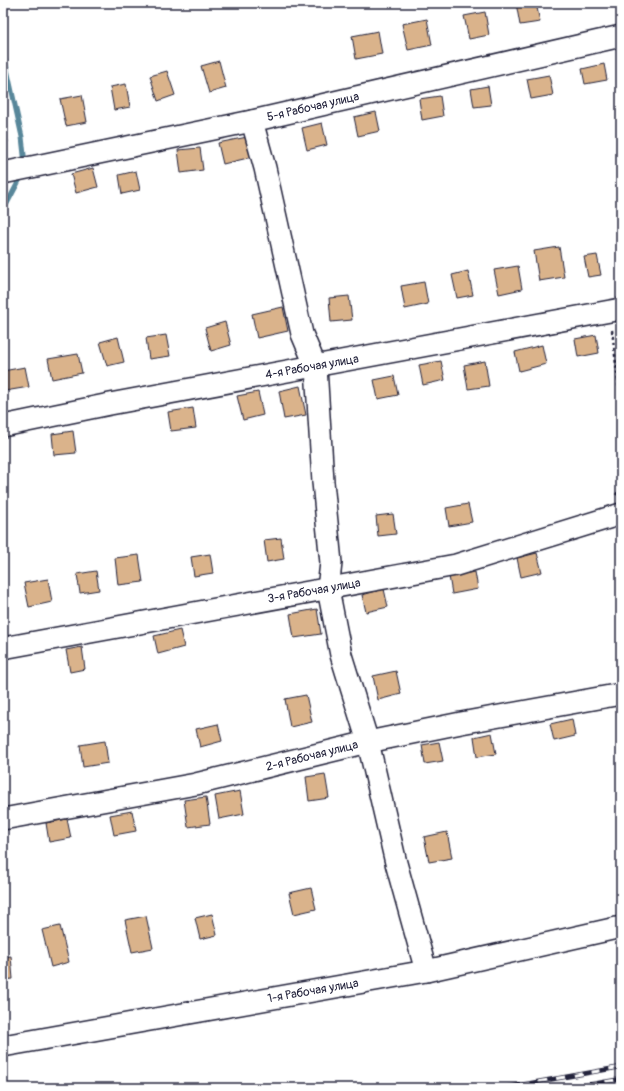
<svg xmlns="http://www.w3.org/2000/svg" width="624" height="1091" viewBox="0 0 624 1091" font-family="Pangolin,sans-serif">
	<rect width="100%" height="100%" fill="#fff"/>
	<filter id="ink" filterUnits="userSpaceOnUse"><feTurbulence type="fractalNoise" baseFrequency=".025" numOctaves="2"/><feDisplacementMap in="SourceGraphic" scale="8" xChannelSelector="R" yChannelSelector="G"/><feConvolveMatrix kernelMatrix="1 2 1 2 8 2 1 2 1" color-interpolation-filters="sRGB"/></filter>
	<g filter="url(#ink)">
		<g fill="none" stroke-linecap="round" stroke-linejoin="round">
			<g stroke="#58879a" stroke-width="5">
				<polyline points="3,51 22,137 25,164"/>
				<polyline points="3,211 22,175"/>
			</g>
		</g>
		<g fill="#dab38b" stroke="#22223b">
			<polygon points="516,3 536,3 540,22 520,25"/>
			<polygon points="485,12 489,35 469,39 464,16"/>
			<polygon points="427,19 432,45 408,50 402,24"/>
			<polygon points="378,31 382,54 356,59 352,36"/>
			<polygon points="219,61 226,88 209,93 201,66"/>
			<polygon points="604,64 607,80 585,84 582,69"/>
			<polygon points="167,71 175,95 158,101 150,76"/>
			<polygon points="549,75 553,95 531,99 527,79"/>
			<polygon points="126,84 130,107 114,110 110,87"/>
			<polygon points="488,86 491,105 474,107 471,89"/>
			<polygon points="82,95 87,122 66,126 60,99"/>
			<polygon points="440,96 443,116 422,120 419,99"/>
			<polygon points="376,112 380,131 358,136 354,117"/>
			<polygon points="3,119 8,142 3,143"/>
			<polygon points="322,123 327,145 307,150 302,128"/>
			<polygon points="247,137 252,157 223,164 218,143"/>
			<polygon points="200,148 203,170 181,173 178,150"/>
			<polygon points="93,168 98,187 76,193 71,174"/>
			<polygon points="136,171 140,190 122,194 119,175"/>
			<polygon points="559,247 564,277 539,281 534,251"/>
			<polygon points="597,255 601,275 588,277 584,257"/>
			<polygon points="518,266 522,289 499,294 494,270"/>
			<polygon points="468,271 473,295 457,298 452,275"/>
			<polygon points="424,282 428,304 405,309 401,286"/>
			<polygon points="349,296 352,320 331,322 329,298"/>
			<polygon points="283,307 288,331 257,338 252,314"/>
			<polygon points="225,322 231,345 211,351 205,328"/>
			<polygon points="166,335 170,356 149,359 146,338"/>
			<polygon points="596,335 599,353 578,357 575,339"/>
			<polygon points="118,337 124,362 107,366 100,342"/>
			<polygon points="542,345 546,364 519,371 515,352"/>
			<polygon points="78,354 82,373 52,379 48,359"/>
			<polygon points="441,361 445,380 423,385 419,365"/>
			<polygon points="485,361 489,386 468,389 464,365"/>
			<polygon points="25,367 29,387 5,391 3,371"/>
			<polygon points="394,376 398,395 378,399 374,380"/>
			<polygon points="300,386 306,415 284,419 279,391"/>
			<polygon points="258,392 263,415 243,420 237,396"/>
			<polygon points="193,408 196,428 171,431 168,412"/>
			<polygon points="73,431 76,453 54,455 52,434"/>
			<polygon points="468,504 472,522 449,526 446,508"/>
			<polygon points="393,514 396,534 378,536 376,516"/>
			<polygon points="281,538 284,559 267,562 264,540"/>
			<polygon points="537,553 542,572 521,577 517,558"/>
			<polygon points="210,554 213,573 194,576 191,557"/>
			<polygon points="139,555 143,582 118,585 115,558"/>
			<polygon points="96,571 99,590 80,593 77,574"/>
			<polygon points="475,572 478,589 452,594 449,576"/>
			<polygon points="48,579 52,602 29,607 24,583"/>
			<polygon points="384,589 388,607 366,612 362,595"/>
			<polygon points="317,609 321,634 294,638 290,614"/>
			<polygon points="180,630 184,647 158,654 154,636"/>
			<polygon points="82,647 85,669 70,672 66,650"/>
			<polygon points="396,671 401,694 378,700 373,676"/>
			<polygon points="306,695 312,722 290,727 285,699"/>
			<polygon points="572,719 575,736 554,741 550,724"/>
			<polygon points="218,724 222,741 200,747 196,729"/>
			<polygon points="492,733 496,754 477,757 474,737"/>
			<polygon points="105,741 108,763 83,767 80,745"/>
			<polygon points="439,742 443,761 425,764 422,745"/>
			<polygon points="325,774 329,798 309,801 306,777"/>
			<polygon points="240,791 244,814 219,819 215,796"/>
			<polygon points="206,797 210,824 188,827 184,800"/>
			<polygon points="132,811 136,831 114,835 110,815"/>
			<polygon points="67,819 71,838 49,842 46,823"/>
			<polygon points="447,832 452,858 429,862 424,837"/>
			<polygon points="311,888 316,909 294,914 289,893"/>
			<polygon points="212,914 217,935 200,939 195,918"/>
			<polygon points="146,916 153,948 132,952 125,920"/>
			<polygon points="60,926 69,962 51,967 42,930"/>
			<polygon points="11,956 13,979 3,980 3,957"/>
		</g>
		<g fill="none" stroke-linecap="round" stroke-linejoin="round">
			<defs>
				<g id="minor">
					<polyline points="252,121 265,168 302,334 316,367 323,482 331,563 328,589 341,655 368,742 396,863 426,971"/>
					<polyline points="3,173 252,121 621,36"/>
					<polyline points="3,426 110,404 621,309"/>
					<polyline points="3,648 456,565 621,514"/>
					<polyline points="3,819 196,784 368,742 461,723 621,694"/>
					<polyline points="3,1046 426,971 621,927"/>
				</g>
			</defs>
			<use href="#minor" stroke="#22223b" stroke-width="24"/>
			<g stroke="#22223b" stroke-width="2.5" stroke-dasharray="3 3" stroke-linecap="butt">
				<polyline points="612,330 621,406"/>
				<polyline points="616,495 621,487"/>
			</g>
			<use href="#minor" stroke="#fff" stroke-width="21"/>
			<defs>
				<g id="rail">
					<polyline points="503,1088 621,1067"/>
					<polyline points="570,1088 621,1079"/>
				</g>
			</defs>
			<use href="#rail" stroke="#22223b" stroke-width="4.5"/>
			<use href="#rail" stroke="#fff" stroke-width="3" stroke-dasharray="9" stroke-linecap="butt"/>
		</g>
	</g>
	<g text-anchor="middle" dominant-baseline="central" stroke-width="3.5" stroke-linejoin="round" paint-order="stroke">
		<g font-size="12" fill="#22223b" stroke="#fff">
			<text transform="translate(313 107) rotate(-13)">5-я Рабочая улица</text>
			<text transform="translate(312 367) rotate(-10)">4-я Рабочая улица</text>
			<text transform="translate(314 591) rotate(-10)">3-я Рабочая улица</text>
			<text transform="translate(312 756) rotate(-14)">2-я Рабочая улица</text>
			<text transform="translate(313 991) rotate(-10)">1-я Рабочая улица</text>
		</g>
	</g>
	<rect width="624" height="1091" fill="none" stroke="#fff" stroke-width="16"/>
	<rect x="8" y="8" width="608" height="1075" fill="none" stroke="#22223b" stroke-width="1.5" filter="url(#ink)"/>
</svg>
